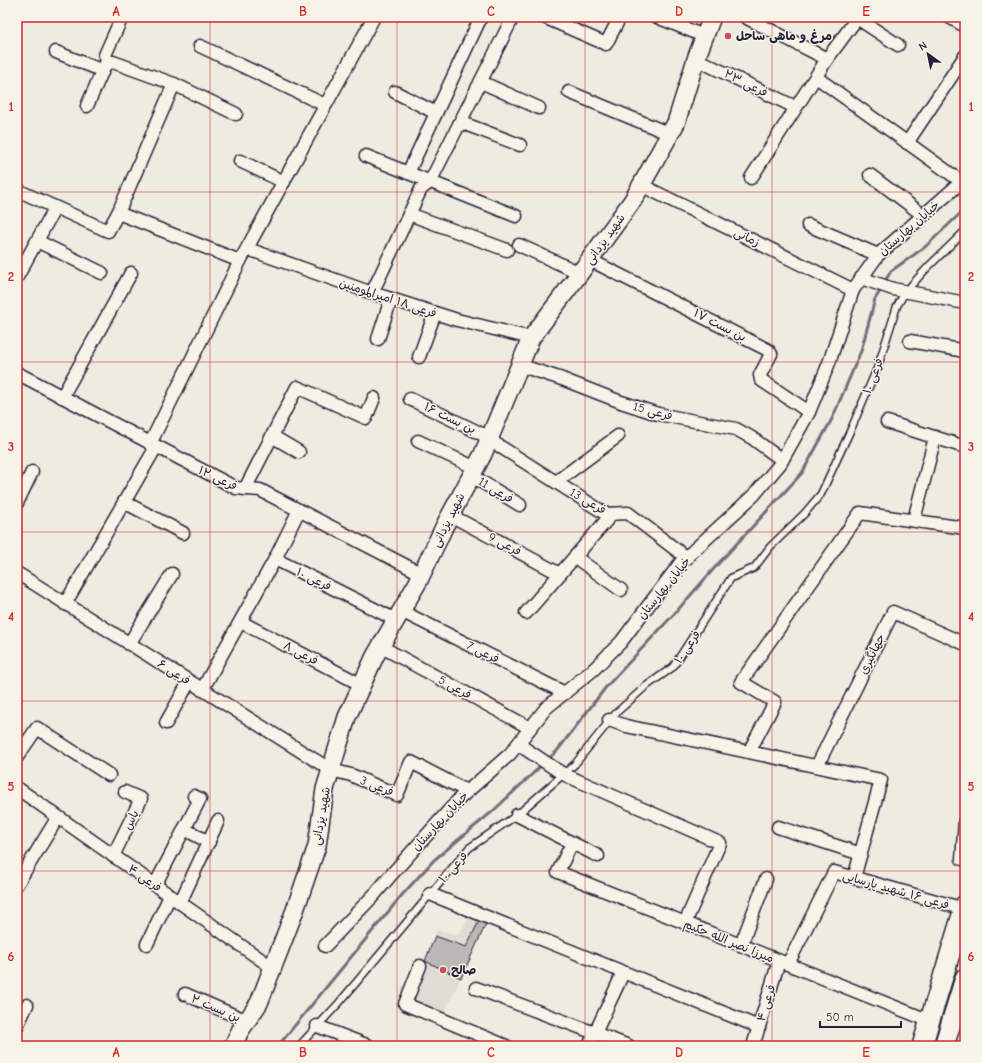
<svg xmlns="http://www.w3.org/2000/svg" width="982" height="1063" viewBox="0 0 982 1063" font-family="'Comic Neue','Playpen Sans Arabic',sans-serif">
	<rect width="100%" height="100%" fill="#eeebe1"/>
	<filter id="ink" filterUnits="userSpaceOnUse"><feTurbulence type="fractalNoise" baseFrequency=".025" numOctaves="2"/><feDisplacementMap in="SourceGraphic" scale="8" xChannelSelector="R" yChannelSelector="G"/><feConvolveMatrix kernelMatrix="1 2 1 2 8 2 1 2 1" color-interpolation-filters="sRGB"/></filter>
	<g filter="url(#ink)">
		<polygon fill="#dfdcd4" points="470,917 486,924 443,1016 408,1002 437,930 458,935"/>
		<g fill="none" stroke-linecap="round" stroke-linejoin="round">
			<g stroke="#716f7b" stroke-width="3">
				<polyline points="884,283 891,271 925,247 965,209"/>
				<polyline points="547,760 557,751 606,687 675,613 718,564 802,473 832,419 861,351 875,299 882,288"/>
				<polyline points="278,1046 402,895 434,860 493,811 543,764"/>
			</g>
		</g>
		<polygon fill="#bbb8b7" stroke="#22223b" points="479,921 486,924 461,978 425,961 435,936 466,947"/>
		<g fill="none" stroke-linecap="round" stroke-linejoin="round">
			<defs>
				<polyline id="lane" points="299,1046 339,1003 469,848 517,815 575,764 616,713 645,687 673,667 731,578 754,568 770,547 804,514 821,494 852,427 878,366 897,306 906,291 928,267 965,231"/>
				<g id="street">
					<polyline points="544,17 606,44 620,17"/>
					<polyline points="657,17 704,36"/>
					<polyline points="745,17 827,59"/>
					<polyline points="949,17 965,26"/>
					<polyline points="857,18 898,45"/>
					<polyline points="200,46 325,105"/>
					<polyline points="56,52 103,71"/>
					<polyline points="696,59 795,107"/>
					<polyline points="108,63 105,55 122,17"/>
					<polyline points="816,77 962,182"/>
					<polyline points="481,82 539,108"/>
					<polyline points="395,92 436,113"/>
					<polyline points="569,92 670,134"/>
					<polyline points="87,106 105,65 108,63 113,62 174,84 236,114"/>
					<polyline points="460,122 520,145"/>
					<polyline points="907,143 965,56"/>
					<polyline points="366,156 516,216"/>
					<polyline points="240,161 284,182"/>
					<polyline points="408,173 481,17"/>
					<polyline points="870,175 923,215"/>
					<polyline points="751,178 827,59 858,17"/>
					<polyline points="641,185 853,290"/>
					<polyline points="17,190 108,231 118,213 240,261"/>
					<polyline points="118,213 174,84"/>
					<polyline points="409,214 507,250"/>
					<polyline points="808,225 878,255"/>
					<polyline points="37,241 102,273"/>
					<polyline points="519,245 580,273"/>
					<polyline points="248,249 372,293 457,320 531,338"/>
					<polyline points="590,260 768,350 771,354 760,375 761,380 809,412"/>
					<polyline points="17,277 55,208"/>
					<polyline points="861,278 893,289 965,303"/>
					<polyline points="372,293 421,189 430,182 513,17"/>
					<polyline points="378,339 391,299"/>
					<polyline points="910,341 965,351"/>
					<polyline points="419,357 435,313"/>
					<polyline points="519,365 562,379 621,402 658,414 736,429 752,438 782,460"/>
					<polyline points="17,373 236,488 260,490 422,574"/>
					<polyline points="62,397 131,273"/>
					<polyline points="410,399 490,438 496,444 606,514 628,513 687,558"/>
					<polyline points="887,422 965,447"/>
					<polyline points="272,436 299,452"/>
					<polyline points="418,441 476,468"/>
					<polyline points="150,444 240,261 374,17"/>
					<polyline points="472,476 520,505"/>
					<polyline points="556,482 618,436"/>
					<polyline points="245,489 297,387 366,418 374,398"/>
					<polyline points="124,502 183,533"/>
					<polyline points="17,503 32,472"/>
					<polyline points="450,515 560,574"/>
					<polyline points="914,520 935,437"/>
					<polyline points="575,557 621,590"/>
					<polyline points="275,559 396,620"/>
					<polyline points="17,573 331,770 351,775 397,795 411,762 467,791"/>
					<polyline points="65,604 156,447"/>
					<polyline points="401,611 565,693"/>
					<polyline points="526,613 612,514"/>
					<polyline points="241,622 362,685"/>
					<polyline points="129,644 172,574"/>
					<polyline points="380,646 530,728"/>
					<polyline points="202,690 275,559 299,510"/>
					<polyline points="609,720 626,726 881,780 854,878"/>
					<polyline points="166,723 189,682"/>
					<polyline points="518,744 563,774 720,843 685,923"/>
					<polyline points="749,752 775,702 741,682 860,513 965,528"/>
					<polyline points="17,757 37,728 109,775"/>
					<polyline points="817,766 893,612 965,644"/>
					<polyline points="17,788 273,968"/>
					<polyline points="517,815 598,856"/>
					<polyline points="965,821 962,859 965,859"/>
					<polyline points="778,827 861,854"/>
					<polyline points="184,829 209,842"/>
					<polyline points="572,843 558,872 930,1021"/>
					<polyline points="113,856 141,799 125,792"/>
					<polyline points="17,884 58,817"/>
					<polyline points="155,885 200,799 194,796"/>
					<polyline points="430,894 759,1027"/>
					<polyline points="180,903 218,821"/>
					<polyline points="147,944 170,896"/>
					<polyline points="741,945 766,879"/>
					<polyline points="325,946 375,894 391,875 461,797 510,754 546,708 594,669 621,642 681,562 754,495 780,464 809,412 829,363 853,290 878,255 965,179"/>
					<polyline points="788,964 834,872 964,909"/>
					<polyline points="420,966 405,1004 506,1046"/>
					<polyline points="476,988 629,1046"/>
					<polyline points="185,994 247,1021"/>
					<polyline points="17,1026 27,1005"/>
					<polyline points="317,1026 369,1046"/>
					<polyline points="589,1046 618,984 623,972"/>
					<polyline points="753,1046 779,961"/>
				</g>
				<polyline id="secondary" points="233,1046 240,1031 259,1003 295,910 317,846 325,789 347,717 375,656 418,582 445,525 483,454 531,338 580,273 633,200 676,123 697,56 712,17"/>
				<g id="primary">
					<polyline points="922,1046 965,905"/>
					<polyline points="944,1046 965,978"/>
				</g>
			</defs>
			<use href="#lane" stroke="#22223b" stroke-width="9"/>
			<use href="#street" stroke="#22223b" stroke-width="15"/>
			<use href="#secondary" stroke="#22223b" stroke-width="20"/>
			<use href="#primary" stroke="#22223b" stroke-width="22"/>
			<use href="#lane" stroke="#f7f3e8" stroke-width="6"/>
			<use href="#street" stroke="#f7f3e8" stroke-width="12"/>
			<use href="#secondary" stroke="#f7f3e8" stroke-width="17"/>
			<use href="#primary" stroke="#f7f3e8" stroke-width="19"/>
		</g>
	</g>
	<path fill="none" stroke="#d62828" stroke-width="1" stroke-opacity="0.55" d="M 210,17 L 210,1046M 397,17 L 397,1046M 585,17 L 585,1046M 772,17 L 772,1046M 17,192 L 965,192M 17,362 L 965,362M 17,532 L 965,532M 17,701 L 965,701M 17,871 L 965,871"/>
	<g fill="#d1495b" stroke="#f7f3e8" stroke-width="1.5">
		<circle cx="728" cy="36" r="4"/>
		<circle cx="443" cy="970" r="4"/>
	</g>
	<g text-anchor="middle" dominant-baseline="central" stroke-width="3" stroke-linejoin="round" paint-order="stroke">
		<g font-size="12" font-weight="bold" fill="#22223b" stroke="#f7f3e8" text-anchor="start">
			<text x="736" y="36">مرغ و ماهی ساحل</text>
			<text x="451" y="970">صالح</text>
		</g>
		<g font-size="12" fill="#22223b" stroke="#f7f3e8">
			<text transform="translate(746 83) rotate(26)">فرعی ۲۳</text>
			<text transform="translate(909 228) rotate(-41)">خیابان بهارستان</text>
			<text transform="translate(747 237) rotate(26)">زمانی</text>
			<text transform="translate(605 239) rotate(-54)">شهید یزدانی</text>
			<text transform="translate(388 298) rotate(18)">فرعی ۱۸ امیرالمومنین</text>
			<text transform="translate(720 325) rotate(27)">بن بست ۱۷</text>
			<text transform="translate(873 376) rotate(-69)">فرعی ۱۰</text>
			<text transform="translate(653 411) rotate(15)">فرعی 15</text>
			<text transform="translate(450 418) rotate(26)">بن بست ۱۶</text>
			<text transform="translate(218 478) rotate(25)">فرعی ۱۲</text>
			<text transform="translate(496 490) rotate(31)">فرعی 11</text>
			<text transform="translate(588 501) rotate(30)">فرعی 13</text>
			<text transform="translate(448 520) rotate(-63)">شهید یزدانی</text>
			<text transform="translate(505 544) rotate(28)">فرعی 9</text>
			<text transform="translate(314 579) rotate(26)">فرعی ۱۰</text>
			<text transform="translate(664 588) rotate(-51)">خیابان بهارستان</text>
			<text transform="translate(687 647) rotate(-56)">فرعی ۱۰</text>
			<text transform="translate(483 652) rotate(26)">فرعی 7</text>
			<text transform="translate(301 653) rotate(27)">فرعی ۸</text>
			<text transform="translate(872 654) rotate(-64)">جهانگیری</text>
			<text transform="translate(174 672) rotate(32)">فرعی ۶</text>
			<text transform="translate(455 687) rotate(29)">فرعی 5</text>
			<text transform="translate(377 786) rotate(22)">فرعی 3</text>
			<text transform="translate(321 816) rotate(-80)">شهید یزدانی</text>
			<text transform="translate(131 820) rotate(-65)">یاس</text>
			<text transform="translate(440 821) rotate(-47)">خیابان بهارستان</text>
			<text transform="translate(453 867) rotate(-49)">فرعی ۱۰</text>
			<text transform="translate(145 878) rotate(35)">فرعی ۴</text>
			<text transform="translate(896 890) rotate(16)">فرعی ۱۶ شهید پارسایی</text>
			<text transform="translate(729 941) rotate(22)">میرزا نصر الله حکیم</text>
			<text transform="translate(766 1003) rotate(-73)">فرعی ۴</text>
			<text transform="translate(216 1008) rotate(23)">بن بست ۲</text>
		</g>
	</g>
	<rect width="982" height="1063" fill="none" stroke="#f7f3e8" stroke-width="44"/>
	<g transform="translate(928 54) rotate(327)" stroke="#f7f3e8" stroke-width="3" paint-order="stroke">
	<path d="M0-3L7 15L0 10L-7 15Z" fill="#22223b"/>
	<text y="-6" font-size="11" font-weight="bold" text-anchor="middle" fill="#22223b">N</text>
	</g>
	<path d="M820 1021v6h81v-6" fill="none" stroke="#22223b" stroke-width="2"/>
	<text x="826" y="1021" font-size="12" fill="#22223b" stroke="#f7f3e8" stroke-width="3" paint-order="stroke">50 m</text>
	<rect x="22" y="22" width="938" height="1019" fill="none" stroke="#d62828" stroke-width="1.5"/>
	<g font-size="13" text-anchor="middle" font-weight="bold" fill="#d62828">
		<text x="116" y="16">A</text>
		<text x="303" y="16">B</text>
		<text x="491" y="16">C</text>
		<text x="679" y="16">D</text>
		<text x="866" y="16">E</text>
		<text x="11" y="111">1</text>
		<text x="971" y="111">1</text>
		<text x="11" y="281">2</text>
		<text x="971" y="281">2</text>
		<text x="11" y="451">3</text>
		<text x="971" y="451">3</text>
		<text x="11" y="621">4</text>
		<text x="971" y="621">4</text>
		<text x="11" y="791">5</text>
		<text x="971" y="791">5</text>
		<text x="11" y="961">6</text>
		<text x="971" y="961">6</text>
		<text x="116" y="1057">A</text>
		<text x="303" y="1057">B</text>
		<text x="491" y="1057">C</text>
		<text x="679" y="1057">D</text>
		<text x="866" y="1057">E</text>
	</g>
</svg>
